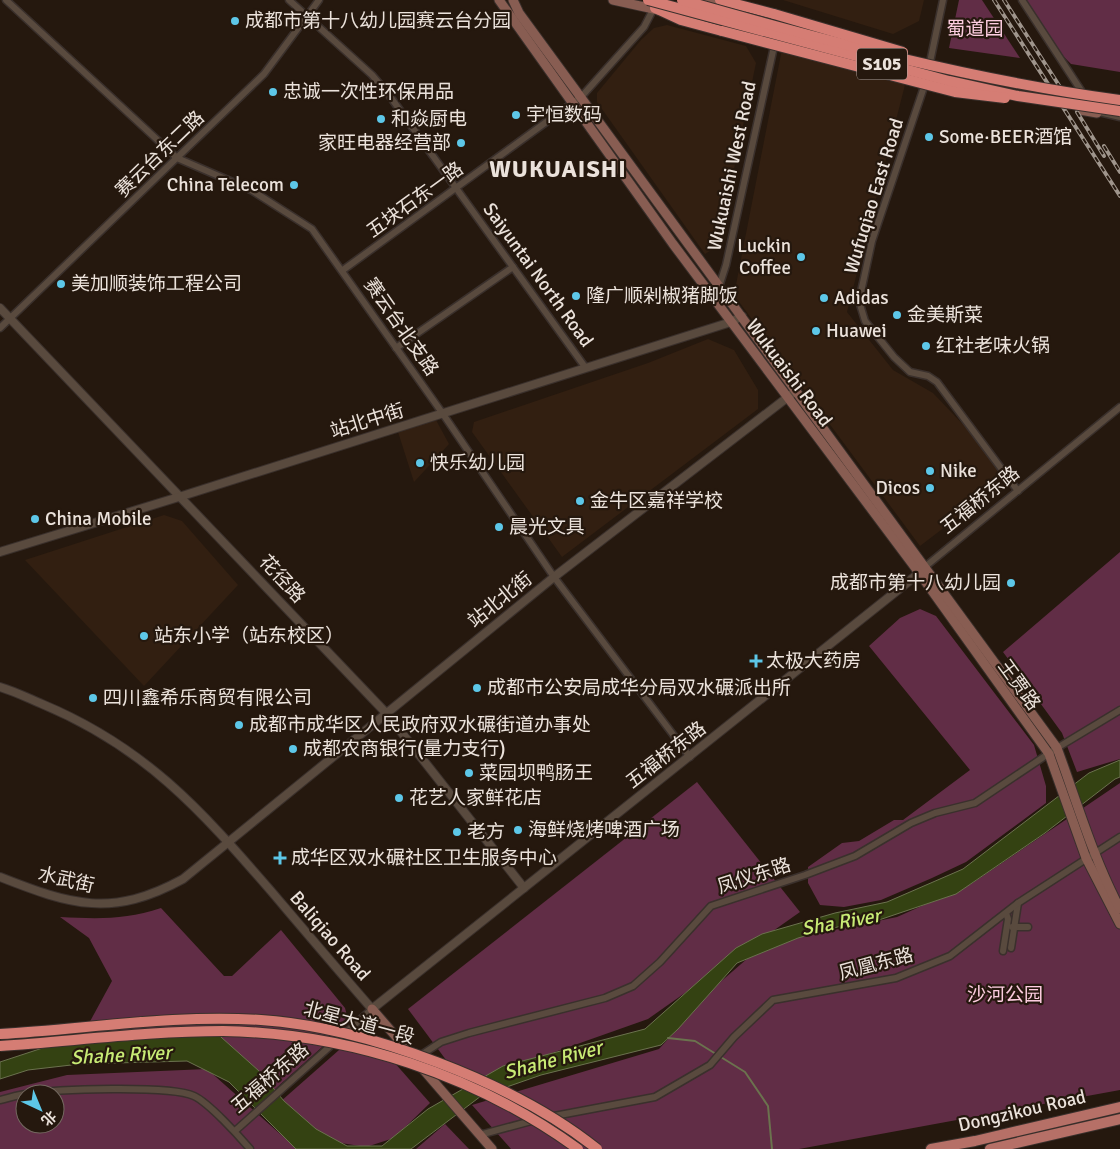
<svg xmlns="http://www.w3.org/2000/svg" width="1120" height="1149" viewBox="0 0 1120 1149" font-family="Signika,'Noto Sans SC',sans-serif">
	<rect width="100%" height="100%" fill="#25180e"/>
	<g fill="#321f11">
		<polygon points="783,0 924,0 919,21 893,34"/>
		<polygon points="667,25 746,46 756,63 718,246 705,254 597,102 597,93 641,40 654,28"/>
		<polygon points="783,44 906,81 847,312 893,370 933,393 1012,476 920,546 734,295"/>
		<polygon points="708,339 734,350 758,390 758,409 562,557 472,432 474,422 648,363"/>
		<polygon points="436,420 449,444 414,482 398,432"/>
		<polygon points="164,515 182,521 238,585 144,686 25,560"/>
	</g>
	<g fill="#612d46" fill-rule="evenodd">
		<polygon points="959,0 982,0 1020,58 949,48"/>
		<polygon points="1025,0 1120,0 1120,72 1071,64 1057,50"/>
		<polygon points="1120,552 1120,759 1077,772 1062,733 1003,652"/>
		<polygon points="920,609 936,616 1034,745 1046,786 1046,803 966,862 932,878 881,900 844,907 820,905 808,883 808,867 842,843 859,841 894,820 903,820 970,770 869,646 900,618"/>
		<polygon points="697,782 800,912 648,1019 464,1084 408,1009"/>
		<polygon points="1120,783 1120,1090 799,1149 511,1149 472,1105 659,1049 718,984 748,958 800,937 897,917 971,884"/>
		<path d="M 161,908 L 224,976 L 232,976 L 281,930 L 345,1008 L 349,1023 L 274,1090 L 224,1053 L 75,1049 L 112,981 L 89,938 L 60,917 C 97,919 125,920 161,908 Z"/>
		<polygon points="364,1028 430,1103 394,1138 366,1147 341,1143 312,1133 280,1102"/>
		<path d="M 207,1069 L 297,1149 L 0,1149 L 0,1092 L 67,1075 ZM 25,1094 L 55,1094 L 55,1124 L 25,1124 Z"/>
		<polygon points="445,1124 469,1149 416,1149"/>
	</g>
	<polygon fill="#344212" stroke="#6b724e" points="1120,760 1120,777 1115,779 1045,833 956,894 873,922 841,926 798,938 737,963 678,1029 661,1045 541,1075 481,1096 411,1149 296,1149 229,1082 187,1061 80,1064 28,1070 0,1079 0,1062 79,1036 212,1029 259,1071 284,1101 316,1129 347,1146 382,1146 428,1109 503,1066 645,1029 736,948 762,934 835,913 887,902 963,869 1089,773"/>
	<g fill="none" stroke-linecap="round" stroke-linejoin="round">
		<polyline stroke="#6b724e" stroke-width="2" points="668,1038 695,1041 745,1072 768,1106 772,1149"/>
		<defs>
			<g id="minor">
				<polyline points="6,0 177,158 251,190 312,229 443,414 554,577 690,757"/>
				<polyline points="289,0 372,75 389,95 585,367"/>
				<polyline points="1022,0 1084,95"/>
				<polyline points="929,67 943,0"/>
				<polyline points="926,81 872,241 859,301 865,321 894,357 910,372 928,376 937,382 1018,491"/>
				<polyline points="1095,111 1120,117"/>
				<polyline points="343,270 582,96 644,27 655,6"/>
				<polyline points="715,299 726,265 775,42"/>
				<polyline points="0,328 264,74 319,0"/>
				<polyline points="396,348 513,267"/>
				<polyline points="926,566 1120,407"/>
				<polyline points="1012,927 1028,927"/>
				<polyline points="1011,948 1018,903"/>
				<polyline points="1003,951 1008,919 1006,913"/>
				<polyline points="418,1057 441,1042 469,1033 605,998 633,986 660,962 711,906 805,875 855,856 911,823 935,813 975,803 1057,748 1120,710"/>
				<path d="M 0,1100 C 9,1098 17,1095 26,1094 C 55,1089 171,1085 194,1096 C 209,1103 239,1136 250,1149"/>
				<polyline points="549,1117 655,1097 710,1065 734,1037 773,1000 896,978 950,956 1018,903 1120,837"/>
				<polyline points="235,1131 372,1009"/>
				<polyline points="477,1132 483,1134 535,1120"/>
			</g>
			<g id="tertiary">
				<polyline points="0,308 387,714 524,888"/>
				<polyline points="0,552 182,496 731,322 742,316"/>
				<path d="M 0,687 C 14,691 28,698 42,704 C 145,747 200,809 271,891 C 305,931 338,970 372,1009 L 923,570"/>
				<path d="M 0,877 C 71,905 112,918 183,879 L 554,577 L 797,390"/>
			</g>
			<g id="secondary">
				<polyline points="499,0 673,244 920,574 1049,754 1086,858 1120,924"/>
				<path d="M 513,0 L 519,13 L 1057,748 C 1077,802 1093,858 1120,909"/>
				<polyline points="613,0 699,19"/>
				<polyline points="703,0 741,12"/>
				<polyline points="1080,110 1097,113"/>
				<polyline points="372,1009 411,1054"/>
				<polyline points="422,1068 492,1149"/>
			</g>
			<g id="primary">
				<polyline points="931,1149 975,1141 1120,1107"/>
				<polyline points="990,1149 1120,1119"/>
			</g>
			<g id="trunk">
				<polyline points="720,0 774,14"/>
				<polyline points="655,8 681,20 722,31"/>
			</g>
		</defs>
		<use href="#minor" stroke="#3a302c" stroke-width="9"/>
		<use href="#tertiary" stroke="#3a302c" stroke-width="10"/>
		<use href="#secondary" stroke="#3a302c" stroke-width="11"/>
		<use href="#primary" stroke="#3a302c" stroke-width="12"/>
		<use href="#trunk" stroke="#3a302c" stroke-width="12"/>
		<use href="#minor" stroke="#594a3e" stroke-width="6"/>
		<use href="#tertiary" stroke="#594a3e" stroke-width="8"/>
		<use href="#secondary" stroke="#885d52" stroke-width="9"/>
		<use href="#primary" stroke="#b67067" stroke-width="10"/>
		<use href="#trunk" stroke="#d57d74" stroke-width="10"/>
		<defs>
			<g id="rail">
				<polyline points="994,0 1120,196"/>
				<polyline points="1004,0 1071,104"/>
				<polyline points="1077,112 1104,156"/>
				<polyline points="1104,146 1120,172"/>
			</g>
		</defs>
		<use href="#rail" stroke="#9f958c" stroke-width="4"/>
		<use href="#rail" stroke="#25180e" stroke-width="2" stroke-dasharray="5.5" stroke-linecap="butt"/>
		<defs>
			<g id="trunk-bridge">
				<polyline points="648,0 949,81 1018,96 1120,111"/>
				<path d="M 682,0 C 826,41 971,80 1120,100"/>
				<polyline points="774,14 903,52"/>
				<polyline points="722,31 955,92 1005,98"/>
				<path d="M 0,1034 C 86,1029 176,1014 261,1020 C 366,1027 515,1083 597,1149"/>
				<path d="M 0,1046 C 74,1041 149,1031 223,1031 C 349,1033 476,1075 578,1149"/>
			</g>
		</defs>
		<use href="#trunk-bridge" stroke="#3a302c" stroke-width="12" stroke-linecap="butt"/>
		<use href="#trunk-bridge" stroke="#d57d74" stroke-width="10"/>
	</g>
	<g fill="#5dc7e8" stroke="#25180e" stroke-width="2">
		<circle cx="235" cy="21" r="5"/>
		<circle cx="273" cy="92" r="5"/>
		<circle cx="516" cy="115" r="5"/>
		<circle cx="381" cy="119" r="5"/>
		<circle cx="929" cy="137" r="5"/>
		<circle cx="461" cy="143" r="5"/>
		<circle cx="294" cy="185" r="5"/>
		<circle cx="801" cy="257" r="5"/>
		<circle cx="61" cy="284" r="5"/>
		<circle cx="576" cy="296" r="5"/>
		<circle cx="824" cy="298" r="5"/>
		<circle cx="897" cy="315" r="5"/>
		<circle cx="816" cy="331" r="5"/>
		<circle cx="926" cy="346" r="5"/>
		<circle cx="420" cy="463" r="5"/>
		<circle cx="930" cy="471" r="5"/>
		<circle cx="930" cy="488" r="5"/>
		<circle cx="580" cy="501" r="5"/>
		<circle cx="35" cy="519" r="5"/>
		<circle cx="499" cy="527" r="5"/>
		<circle cx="1011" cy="583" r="5"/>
		<circle cx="144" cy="636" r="5"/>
		<path d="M753.5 653.5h5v5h5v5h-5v5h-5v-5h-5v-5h5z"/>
		<circle cx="477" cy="688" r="5"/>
		<circle cx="93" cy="698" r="5"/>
		<circle cx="239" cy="725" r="5"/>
		<circle cx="293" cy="749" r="5"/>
		<circle cx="469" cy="773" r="5"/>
		<circle cx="399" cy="798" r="5"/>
		<circle cx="518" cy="830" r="5"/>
		<circle cx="457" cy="832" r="5"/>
		<path d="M277.5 850.5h5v5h5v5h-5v5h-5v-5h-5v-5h5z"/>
	</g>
	<g text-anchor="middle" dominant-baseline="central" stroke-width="4.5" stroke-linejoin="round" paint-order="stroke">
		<rect fill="#25180e" stroke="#b0a59e" stroke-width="1" x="857" y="48.5" width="50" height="31" rx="4"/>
		<g font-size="18" font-weight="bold" fill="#ebe2db">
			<text x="882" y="64">S105</text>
		</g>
		<g font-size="19" fill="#ebe2db" stroke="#25180e" text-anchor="start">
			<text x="245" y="21">成都市第十八幼儿园赛云台分园</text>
			<text x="283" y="92">忠诚一次性环保用品</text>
			<text x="526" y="115">宇恒数码</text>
			<text x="391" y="119">和焱厨电</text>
			<text x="939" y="137">Some·BEER酒馆</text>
			<text x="451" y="143" text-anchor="end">家旺电器经营部</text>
			<text x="284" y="185" text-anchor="end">China Telecom</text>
			<text x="791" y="246" text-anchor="end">Luckin<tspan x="791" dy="22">Coffee</tspan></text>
			<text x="71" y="284">美加顺装饰工程公司</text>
			<text x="586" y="296">隆广顺剁椒猪脚饭</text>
			<text x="834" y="298">Adidas</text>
			<text x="907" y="315">金美斯菜</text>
			<text x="826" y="331">Huawei</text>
			<text x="936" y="346">红社老味火锅</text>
			<text x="430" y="463">快乐幼儿园</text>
			<text x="940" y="471">Nike</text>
			<text x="920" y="488" text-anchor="end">Dicos</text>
			<text x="590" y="501">金牛区嘉祥学校</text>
			<text x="45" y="519">China Mobile</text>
			<text x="509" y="527">晨光文具</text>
			<text x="1001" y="583" text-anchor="end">成都市第十八幼儿园</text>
			<text x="154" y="636">站东小学（站东校区）</text>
			<text x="766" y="661">太极大药房</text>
			<text x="487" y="688">成都市公安局成华分局双水碾派出所</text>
			<text x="103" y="698">四川鑫希乐商贸有限公司</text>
			<text x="249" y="725">成都市成华区人民政府双水碾街道办事处</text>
			<text x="303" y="749">成都农商银行(量力支行)</text>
			<text x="479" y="773">菜园坝鸭肠王</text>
			<text x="409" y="798">花艺人家鲜花店</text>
			<text x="528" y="830">海鲜烧烤啤酒广场</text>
			<text x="467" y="832">老方</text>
			<text x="291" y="858">成华区双水碾社区卫生服务中心</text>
		</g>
		<g font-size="19" fill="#fdcde0" stroke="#25180e">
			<text x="975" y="29">蜀道园</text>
			<text x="1005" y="995">沙河公园</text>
		</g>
		<g font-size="19" fill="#ebe2db" stroke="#25180e">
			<text transform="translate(160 154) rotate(-44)">赛云台东二路</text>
			<text transform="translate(732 166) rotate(-78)">Wukuaishi West Road</text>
			<text transform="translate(874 196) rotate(-73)">Wufuqiao East Road</text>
			<text transform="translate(415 200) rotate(-36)">五块石东一路</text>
			<text transform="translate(538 275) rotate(54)">Saiyuntai North Road</text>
			<text transform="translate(401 327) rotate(55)">赛云台北支路</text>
			<text transform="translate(789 373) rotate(53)">Wukuaishi Road</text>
			<text transform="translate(367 421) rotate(-17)">站北中街</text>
			<text transform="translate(980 500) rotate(-39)">五福桥东路</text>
			<text transform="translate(282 579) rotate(47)">花径路</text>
			<text transform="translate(500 600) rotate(-39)">站北北街</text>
			<text transform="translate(1019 685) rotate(54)">王贾路</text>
			<text transform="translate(666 755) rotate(-38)">五福桥东路</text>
			<text transform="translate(754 876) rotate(-18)">凤仪东路</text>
			<text transform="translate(66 880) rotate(13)">水武街</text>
			<text transform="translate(330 936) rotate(49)">Baliqiao Road</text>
			<text transform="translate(876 964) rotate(-15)">凤凰东路</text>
			<text transform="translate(359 1023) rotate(15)">北星大道一段</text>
			<text transform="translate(270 1078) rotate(-41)">五福桥东路</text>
			<text transform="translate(1022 1111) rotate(-13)">Dongzikou Road</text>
		</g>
		<g font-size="20" font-style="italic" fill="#c8eb75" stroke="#25180e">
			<text transform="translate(841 922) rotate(-10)">Sha River</text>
			<text transform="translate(121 1055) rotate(-3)">Shahe River</text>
			<text transform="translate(553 1060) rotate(-15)">Shahe River</text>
		</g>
		<g font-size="24" font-weight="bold" letter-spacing="1" fill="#ebe2db" stroke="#25180e">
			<text x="558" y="169">WUKUAISHI</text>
		</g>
	</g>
	<g transform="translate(40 1109) rotate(136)"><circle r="24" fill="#25180e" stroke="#746960"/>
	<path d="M0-4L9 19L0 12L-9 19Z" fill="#5dc7e8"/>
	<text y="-8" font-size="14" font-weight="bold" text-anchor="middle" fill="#ebe2db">北</text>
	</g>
</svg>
